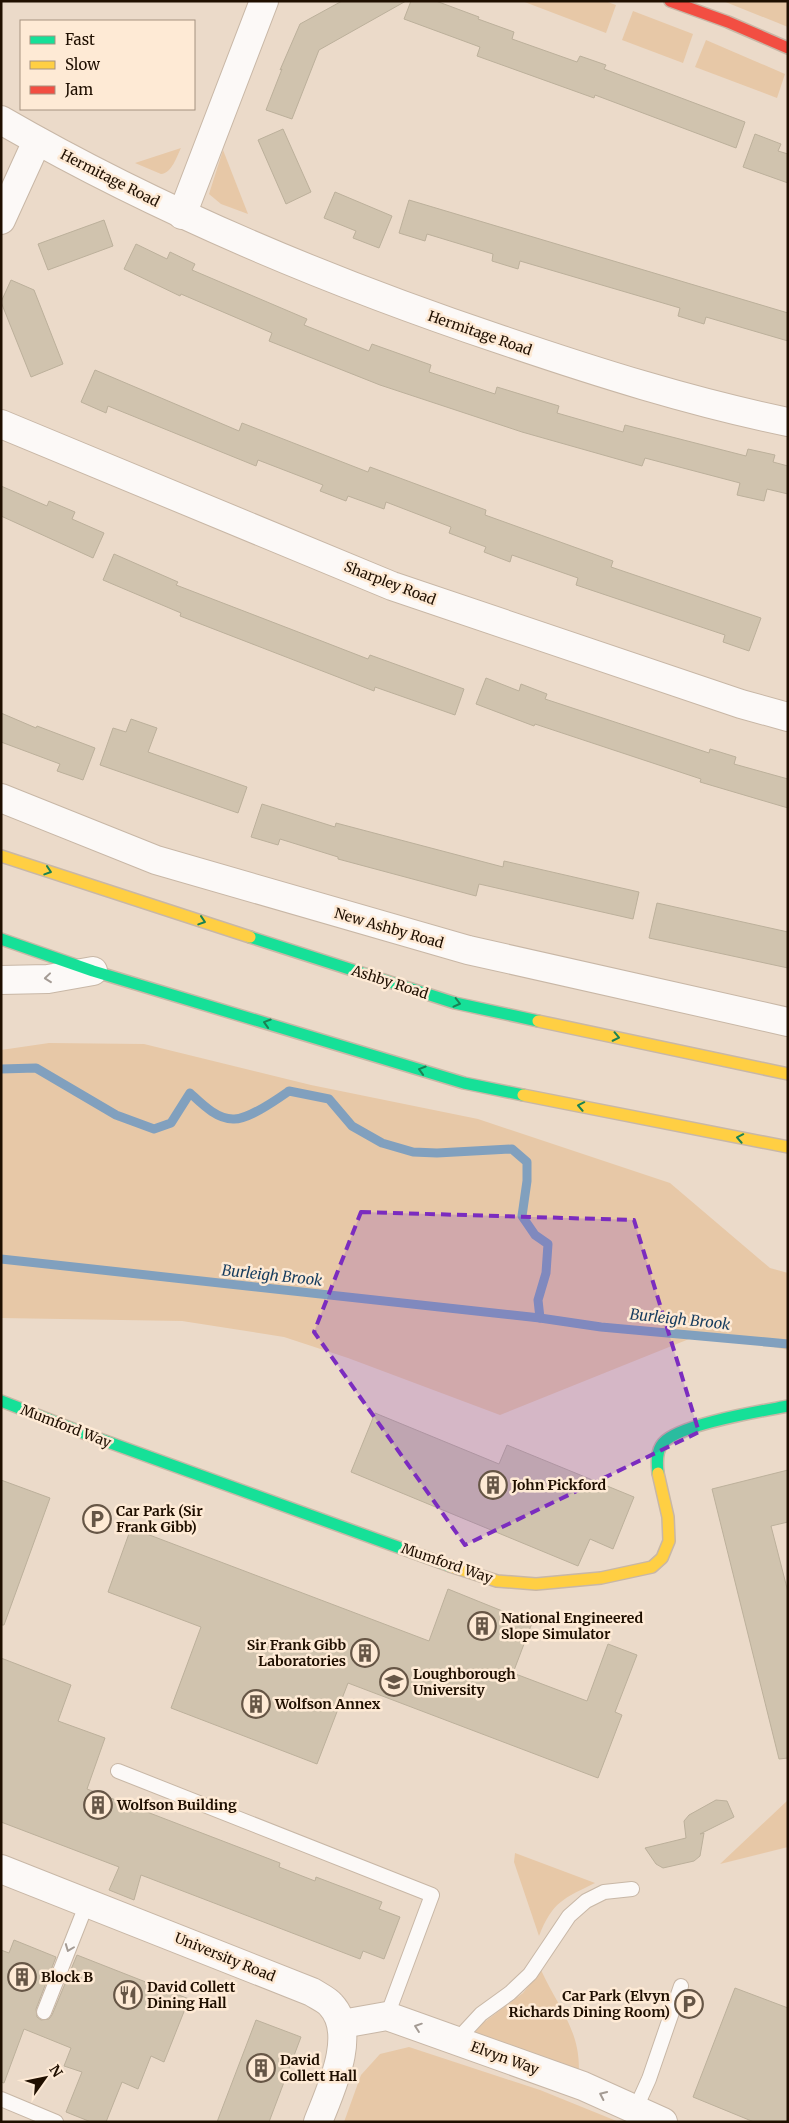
<svg xmlns="http://www.w3.org/2000/svg" width="789" height="2123" viewBox="0 0 789 2123" font-family="Merriweather,serif">
	<rect width="100%" height="100%" fill="#ebdac9"/>
	<g fill="#e7c8a7">
		<polygon points="522,1 605,1 616,5 606,33"/>
		<polygon points="723,1 788,1 788,27"/>
		<polygon points="633,11 693,34 683,63 622,40"/>
		<polygon points="706,40 785,74 777,98 695,67"/>
		<path d="M 181,148 C 177,156 172,173 161,174 L 135,163 Z"/>
		<polygon points="223,150 248,214 221,204 209,194"/>
		<polygon points="49,1043 144,1044 311,1085 478,1119 670,1183 770,1268 788,1273 788,1350 704,1333 500,1415 348,1358 284,1337 182,1321 1,1318 1,1050"/>
		<polygon points="788,1799 788,1847 720,1864 788,1800"/>
		<path d="M 515,1853 L 595,1883 C 563,1899 553,1901 539,1936 L 514,1862 Z"/>
		<path d="M 541,1970 C 558,2008 584,2034 578,2080 L 469,2039 L 483,2023 L 523,1993 Z"/>
		<polygon points="409,2047 540,2090 619,2122 344,2122 361,2075 380,2054"/>
	</g>
	<g fill="none" stroke-linecap="round" stroke-linejoin="round">
		<g stroke="#81a0be" stroke-width="9">
			<path d="M 1,1069 L 36,1068 L 116,1115 L 154,1129 L 171,1123 L 190,1093 C 201,1103 216,1119 233,1119 C 248,1120 276,1100 289,1091 L 329,1099 L 352,1126 L 382,1143 L 413,1152 L 437,1153 L 512,1149 L 527,1162 L 527,1181 L 522,1216 L 535,1235 L 548,1244 L 546,1273 L 538,1300 L 540,1318"/>
			<polyline points="1,1259 540,1318 601,1327 788,1344"/>
		</g>
	</g>
	<g fill="#d0c3ae" stroke="#bcb09b">
		<polygon points="342,1 406,1 319,50 292,119 266,110 282,69 280,70 300,24"/>
		<polygon points="411,1 436,1 479,17 478,19 514,32 512,39 577,62 580,56 606,65 604,69 745,122 736,148 595,95 594,98 477,56 480,47 404,19"/>
		<polygon points="283,129 311,192 286,204 258,140"/>
		<polygon points="755,134 781,144 778,151 788,154 788,183 743,167"/>
		<polygon points="335,192 392,216 379,248 353,238 356,231 324,218"/>
		<polygon points="409,200 788,313 788,341 706,317 704,324 678,316 680,308 520,261 518,269 492,261 493,254 427,234 425,241 399,233"/>
		<polygon points="104,220 113,246 48,270 38,244"/>
		<polygon points="136,244 167,259 170,252 195,264 192,270 307,319 304,325 369,351 372,344 431,365 429,372 495,394 497,387 559,406 557,413 623,432 625,425 746,456 748,449 775,455 773,462 788,466 788,494 767,489 764,501 737,495 740,483 645,458 642,466 522,432 380,385 269,341 272,333 181,294 180,296 124,269"/>
		<polygon points="11,280 34,290 63,364 31,377 1,302"/>
		<polygon points="95,370 239,431 242,423 368,472 370,467 486,510 485,515 613,561 611,567 761,618 749,651 723,642 725,635 576,585 578,578 512,555 510,562 484,552 486,547 449,533 451,527 386,502 384,509 348,496 346,501 320,491 323,485 258,460 256,466 108,406 106,413 81,402"/>
		<polygon points="1,486 47,506 49,501 75,512 72,519 104,533 93,558 1,516"/>
		<polygon points="114,554 178,582 176,585 319,640 368,659 370,655 464,689 455,715 375,687 374,691 180,616 181,613 103,580"/>
		<polygon points="486,678 519,691 521,684 547,694 545,699 709,753 710,749 736,757 734,764 788,779 788,808 700,782 701,779 535,724 534,726 476,704"/>
		<polygon points="1,713 36,728 37,726 95,748 83,780 57,771 60,764 1,742"/>
		<polygon points="131,719 157,728 148,752 247,787 238,813 100,765 113,728 126,732"/>
		<polygon points="262,804 335,827 336,823 503,867 504,861 639,892 633,919 479,884 476,896 338,859 338,857 280,839 278,845 251,837"/>
		<polygon points="657,903 788,932 788,968 649,938"/>
		<polygon points="375,1413 499,1464 507,1445 634,1497 613,1549 590,1539 578,1566 351,1472"/>
		<polygon points="788,1470 788,1522 771,1526 788,1592 788,1758 779,1759 712,1489"/>
		<polygon points="1,1480 50,1498 4,1625 1,1625"/>
		<polygon points="131,1528 429,1641 448,1589 532,1623 513,1673 587,1701 608,1644 637,1655 615,1712 622,1715 598,1778 348,1683 317,1764 171,1708 201,1627 108,1592"/>
		<polygon points="1,1658 71,1685 58,1721 105,1738 87,1789 280,1863 279,1867 315,1881 316,1877 382,1902 379,1909 400,1917 384,1959 363,1951 360,1959 141,1875 134,1900 109,1890 119,1867 1,1822"/>
		<polygon points="716,1800 727,1801 734,1817 700,1834 704,1833 700,1856 694,1861 663,1868 656,1864 645,1848 686,1838 684,1821 689,1815"/>
		<polygon points="14,1940 56,1957 36,2009 37,2017 41,2020 49,2019 52,2015 77,1955 189,1999 164,2062 151,2056 138,2089 122,2082 106,2122 91,2122 66,2112 82,2072 64,2066 71,2048 24,2029 4,2083 1,2082 1,1950 9,1953"/>
		<polygon points="735,1988 788,2008 788,2122 754,2122 693,2097"/>
		<polygon points="256,2020 301,2037 269,2122 217,2122"/>
	</g>
	<g fill="none" stroke-linecap="round" stroke-linejoin="round">
		<defs>
			<g id="lane">
				<polyline points="118,1771 432,1895 387,2016"/>
				<polyline points="44,2012 87,1903"/>
				<polyline points="457,2040 481,2014 510,1993 530,1974 569,1916 586,1901 604,1892 632,1889"/>
				<polyline points="1,2099 56,2122"/>
				<polyline points="635,2110 649,2079 681,1986"/>
			</g>
			<g id="street">
				<path d="M 1,120 C 160,212 329,282 502,340 C 596,372 691,402 788,422"/>
				<polyline points="182,215 264,1"/>
				<polyline points="1,220 37,141"/>
				<polyline points="1,424 392,586 741,704 788,717"/>
				<polyline points="1,798 156,860 468,950 788,1022"/>
				<polyline points="1,980 48,979 93,971"/>
				<path d="M 1,1869 L 312,1992 C 318,1996 327,2000 331,2005 C 358,2034 330,2091 318,2122"/>
				<polyline points="342,2024 387,2016 583,2086 663,2122"/>
			</g>
			<g id="fast">
				<polyline points="250,937 455,1003 538,1021"/>
				<polyline points="1,939 93,971 464,1083 523,1095"/>
				<polyline points="1,1401 86,1434 450,1566"/>
				<path d="M 658,1473 C 657,1464 656,1451 663,1443 C 679,1424 762,1411 788,1406"/>
			</g>
			<g id="slow">
				<polyline points="1,856 250,937"/>
				<polyline points="538,1021 788,1074"/>
				<polyline points="523,1095 788,1147"/>
				<polyline points="450,1566 497,1581 536,1584 601,1578 652,1567 662,1558 669,1541 668,1517 658,1473"/>
			</g>
			<polyline id="jam" points="670,1 728,22 788,48"/>
		</defs>
		<use href="#lane" stroke="#c8b7a6" stroke-width="16"/>
		<use href="#street" stroke="#c8b7a6" stroke-width="30"/>
		<use href="#fast" stroke="#c8b7a6" stroke-width="14"/>
		<use href="#slow" stroke="#c8b7a6" stroke-width="14"/>
		<use href="#jam" stroke="#c8b7a6" stroke-width="14"/>
		<use href="#lane" stroke="#fcf9f7" stroke-width="14"/>
		<use href="#street" stroke="#fcf9f7" stroke-width="28"/>
		<use href="#fast" stroke="#16e098" stroke-width="11"/>
		<use href="#slow" stroke="#ffcf43" stroke-width="11"/>
		<use href="#jam" stroke="#f24e42" stroke-width="11"/>
	</g>
	<defs><path id="oneway-chevron" d="M-2-3.5L2.5 0L-2 3.5" fill="none" stroke-width="1.6" stroke-linecap="round" stroke-linejoin="round" transform="scale(1.25)"/></defs>
	<g stroke="#1a8254">
		<use href="#oneway-chevron" transform="translate(48 871) rotate(18)"/>
		<use href="#oneway-chevron" transform="translate(202 921) rotate(18)"/>
		<use href="#oneway-chevron" transform="translate(457 1003) rotate(14)"/>
		<use href="#oneway-chevron" transform="translate(267 1023) rotate(-163)"/>
		<use href="#oneway-chevron" transform="translate(616 1037) rotate(12)"/>
		<use href="#oneway-chevron" transform="translate(422 1070) rotate(-163)"/>
		<use href="#oneway-chevron" transform="translate(581 1106) rotate(-169)"/>
		<use href="#oneway-chevron" transform="translate(740 1138) rotate(-169)"/>
	</g>
	<g stroke="#a49b94">
		<use href="#oneway-chevron" transform="translate(48 978) rotate(174)"/>
		<use href="#oneway-chevron" transform="translate(69 1948) rotate(111)"/>
		<use href="#oneway-chevron" transform="translate(418 2027) rotate(-161)"/>
		<use href="#oneway-chevron" transform="translate(603 2095) rotate(-155)"/>
	</g>
	<path fill="#7b2cbf" fill-opacity="0.2" stroke="#7b2cbf" stroke-width="4" stroke-dasharray="10 6" stroke-linejoin="round" d="M 361,1212 L 634,1220 L 699,1432 L 465,1545 L 314,1332 Z"/>
	<defs>
		<symbol id="building-ring" viewBox="-11 -11 22 22"><circle r="9.5" fill="#feead5" stroke="#665646" stroke-width="1.5"/><path d="M-4-6H4V6H1V3H-1V6H-4ZM-2.5-4.3h1.7v1.8h-1.7ZM.8-4.3h1.7v1.8H.8ZM-2.5-1h1.7V.8h-1.7ZM.8-1h1.7V.8H.8Z" fill="#665646"/></symbol>
		<symbol id="parking-ring" viewBox="-11 -11 22 22"><circle r="9.5" fill="#feead5" stroke="#665646" stroke-width="1.5"/><path d="M-3.5-5.5H1a3.5 3.5 0 0 1 0 7H-1V5.5H-3.5ZM-1-3.4V-.6H.8a1.4 1.4 0 0 0 0-2.8Z" fill="#665646"/></symbol>
		<symbol id="university-ring" viewBox="-11 -11 22 22"><circle r="9.5" fill="#feead5" stroke="#665646" stroke-width="1.5"/><path d="M0-5L7-2L0 1L-7-2ZM-4 1L0 2.5L4 1V4Q0 6-4 4Z" fill="#665646"/></symbol>
		<symbol id="restaurant-ring" viewBox="-11 -11 22 22"><circle r="9.5" fill="#feead5" stroke="#665646" stroke-width="1.5"/><path d="M-5-6h1v4h1v-4h1v4h1v-4h1v5L-1.5 .5V6h-2V.5L-5-1ZM5-6V6H3V1.5H1.5Q1.5-4 5-6Z" fill="#665646"/></symbol>
	</defs>
	<g fill-rule="evenodd">
		<use href="#building-ring" x="477" y="1469" width="32" height="32"/>
		<use href="#parking-ring" x="81" y="1503" width="32" height="32"/>
		<use href="#building-ring" x="466" y="1610" width="32" height="32"/>
		<use href="#building-ring" x="349" y="1637" width="32" height="32"/>
		<use href="#university-ring" x="378" y="1666" width="32" height="32"/>
		<use href="#building-ring" x="240" y="1688" width="32" height="32"/>
		<use href="#building-ring" x="82" y="1789" width="32" height="32"/>
		<use href="#building-ring" x="6" y="1961" width="32" height="32"/>
		<use href="#restaurant-ring" x="112" y="1979" width="32" height="32"/>
		<use href="#parking-ring" x="673" y="1988" width="32" height="32"/>
		<use href="#building-ring" x="245" y="2052" width="32" height="32"/>
	</g>
	<g text-anchor="middle" dominant-baseline="central" stroke-width="5" stroke-linejoin="round" paint-order="stroke">
		<g font-size="14" fill="#1f0f00" stroke="#feead5">
			<text transform="translate(110 178) rotate(27)">Hermitage Road</text>
			<text transform="translate(480 333) rotate(19)">Hermitage Road</text>
			<text transform="translate(390 583) rotate(21)">Sharpley Road</text>
			<text transform="translate(389 928) rotate(16)">New Ashby Road</text>
			<text transform="translate(390 982) rotate(18)">Ashby Road</text>
			<text transform="translate(66 1426) rotate(21)">Mumford Way</text>
			<text transform="translate(447 1563) rotate(19)">Mumford Way</text>
			<text transform="translate(225 1957) rotate(22)">University Road</text>
			<text transform="translate(505 2058) rotate(20)">Elvyn Way</text>
		</g>
		<g font-size="14" font-weight="bold" fill="#1f0f00" stroke="#feead5" text-anchor="start">
			<text x="512" y="1485">John Pickford</text>
			<text x="116" y="1511">Car Park (Sir<tspan x="116" dy="16">Frank Gibb)</tspan></text>
			<text x="501" y="1618">National Engineered<tspan x="501" dy="16">Slope Simulator</tspan></text>
			<text x="346" y="1645" text-anchor="end">Sir Frank Gibb<tspan x="346" dy="16">Laboratories</tspan></text>
			<text x="413" y="1674">Loughborough<tspan x="413" dy="16">University</tspan></text>
			<text x="275" y="1704">Wolfson Annex</text>
			<text x="117" y="1805">Wolfson Building</text>
			<text x="41" y="1977">Block B</text>
			<text x="147" y="1987">David Collett<tspan x="147" dy="16">Dining Hall</tspan></text>
			<text x="670" y="1996" text-anchor="end">Car Park (Elvyn<tspan x="670" dy="16">Richards Dining Room)</tspan></text>
			<text x="280" y="2060">David<tspan x="280" dy="16">Collett Hall</tspan></text>
		</g>
		<g font-size="15" font-style="italic" fill="#163c5e" stroke="#feead5">
			<text transform="translate(272 1275) rotate(6)">Burleigh Brook</text>
			<text transform="translate(680 1319) rotate(6)">Burleigh Brook</text>
		</g>
	</g>
	<rect width="789" height="2123" fill="none" stroke="#1f0f00" stroke-width="5"/>
	<rect x="20" y="20" width="175" height="90" fill="#feead5" stroke="#a59280"/>
	<rect x="30" y="36" width="25" height="8" fill="#16e098" stroke="#a59280"/>
	<text x="65" y="45" font-size="15" fill="#1f0f00">Fast</text>
	<rect x="30" y="61" width="25" height="8" fill="#ffcf43" stroke="#a59280"/>
	<text x="65" y="70" font-size="15" fill="#1f0f00">Slow</text>
	<rect x="30" y="86" width="25" height="8" fill="#f24e42" stroke="#a59280"/>
	<text x="65" y="95" font-size="15" fill="#1f0f00">Jam</text>
	<g transform="translate(45 2078) rotate(57)" stroke="#feead5" stroke-width="4" paint-order="stroke">
	<path d="M0-4L9 19L0 12L-9 19Z" fill="#1f0f00"/>
	<text y="-8" font-size="14" font-weight="bold" text-anchor="middle" fill="#1f0f00">N</text>
	</g>
</svg>
